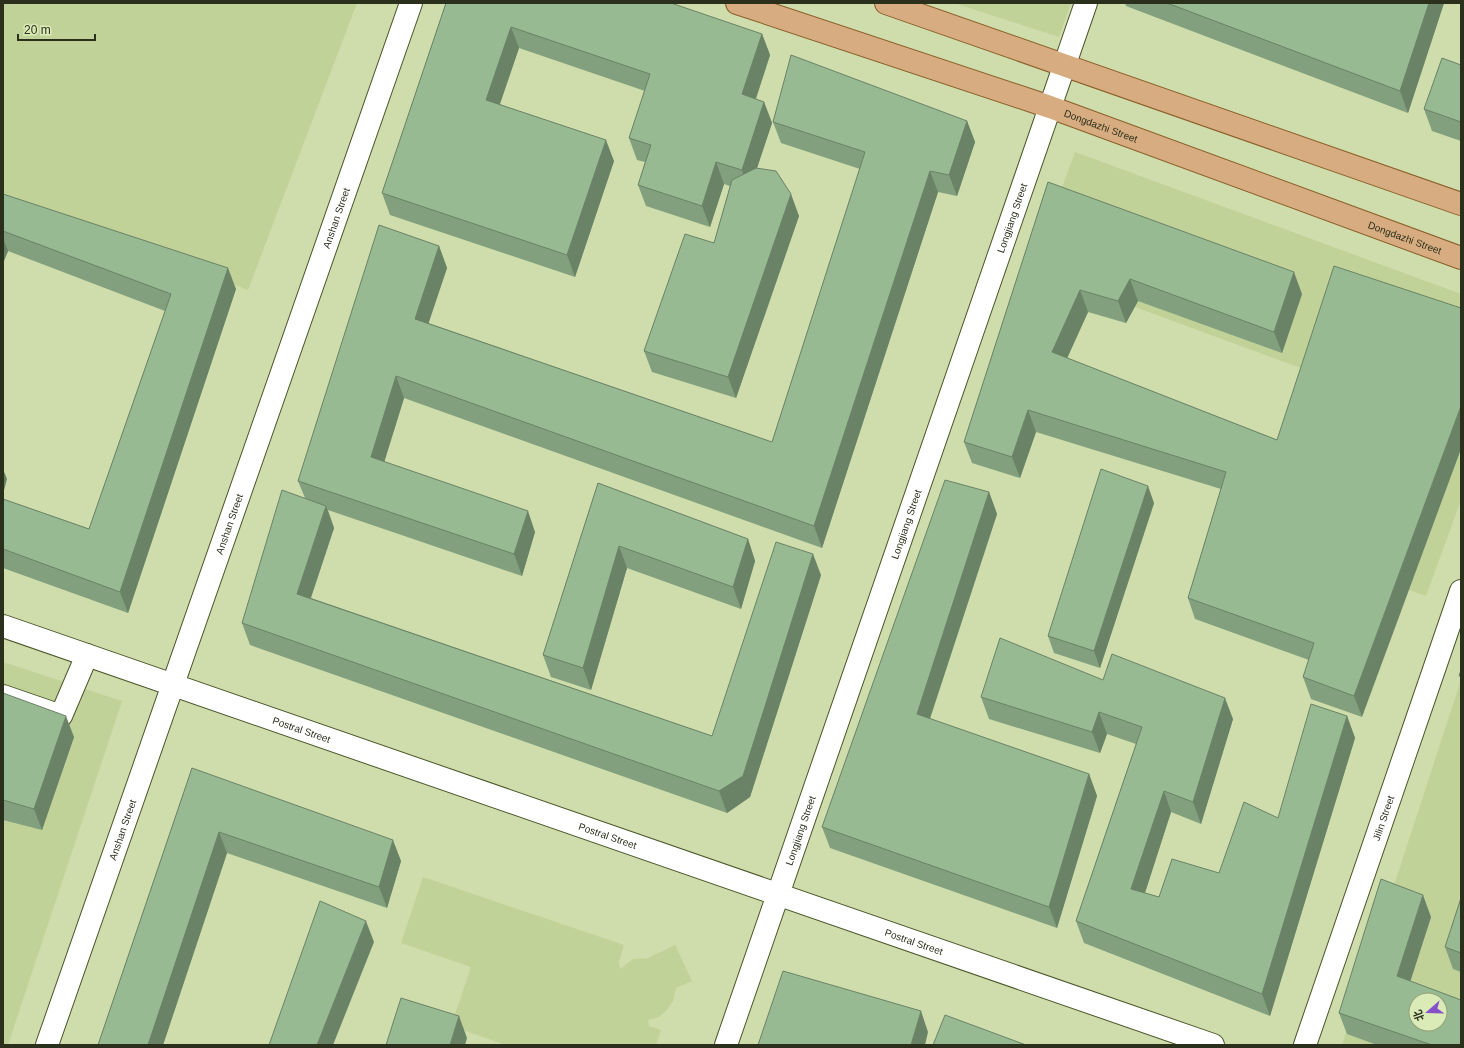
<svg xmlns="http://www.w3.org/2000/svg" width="1464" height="1048" viewBox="0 0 1464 1048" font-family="Helvetica,'Noto Sans SC',sans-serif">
	<rect width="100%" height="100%" fill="#ceddab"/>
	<g fill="#c1d299" fill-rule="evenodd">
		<polygon points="3,3 357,3 248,290 3,196"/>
		<polygon points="954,3 1071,3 1059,37"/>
		<polygon points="1075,152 1461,294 1461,500 1426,596 1275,540 1333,380 1032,269"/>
		<polygon points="3,662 122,701 8,1045 3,1045"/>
		<path d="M 1461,680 L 1461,1045 L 1342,1045 ZM 1416,1000 L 1440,1000 L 1440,1024 L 1416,1024 Z"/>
		<polygon points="423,877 624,945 619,962 620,969 633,959 648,958 675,945 692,981 676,988 673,1001 666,1011 659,1017 648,1020 649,1026 661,1030 656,1045 506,1045 451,1026 471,967 401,943"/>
	</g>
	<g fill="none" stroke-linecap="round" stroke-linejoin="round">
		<defs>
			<g id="minor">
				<path id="s1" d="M 3,626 L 1213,1045"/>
				<polyline points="3,696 61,716 87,655"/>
				<path id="s2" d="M 47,1045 L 411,3"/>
				<path id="s3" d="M 726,1045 L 1086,3"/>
				<path id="s4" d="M 1305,1045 L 1461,591"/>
			</g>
			<g id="major">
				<path id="s5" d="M 737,3 L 1050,107 L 1461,258"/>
				<polyline points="886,3 1461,204"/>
			</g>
		</defs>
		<use href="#minor" stroke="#4b562a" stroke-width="24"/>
		<use href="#major" stroke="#8a5d27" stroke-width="24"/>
		<use href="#minor" stroke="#fff" stroke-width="22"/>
		<use href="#major" stroke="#d7ac81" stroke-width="22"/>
	</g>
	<g fill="#82a07e">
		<polygon points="446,3 762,34 770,55 756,99 764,102 772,123 757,168 799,216 736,398 652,372 644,351 714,243 730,186 724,184 710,227 646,206 638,185 645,162 637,160 629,138 645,91 519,48 500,104 614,161 575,277 390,215 382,193"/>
		<polygon points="1125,3 1444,3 1408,113 1126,6"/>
		<polygon points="1461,65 1461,141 1432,131 1424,109"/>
		<polygon points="967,121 975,142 957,196 938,192 822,548 404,398 384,462 535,532 522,576 328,510 334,528 311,598 712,736 821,575 750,797 727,813 250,645 242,623 305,498 298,481 439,246 447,268 428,323 772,442 860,169 781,143 773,122"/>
		<polygon points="1048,182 1302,294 1282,353 1138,301 1126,323 1088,312 1067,358 1277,440 1362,717 1311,699 1303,677 1309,660 1195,619 1188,598 1221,489 1036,432 1020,478 972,463 964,442"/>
		<polygon points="3,194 236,289 128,613 3,568 3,499 89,529 165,311 8,251 3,263"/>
		<polygon points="598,483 748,539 755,561 741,609 627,568 591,690 551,677 543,655"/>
		<polygon points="989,492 997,514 930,719 1089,774 1097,796 1057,928 830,848 822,827"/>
		<polygon points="1154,503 1100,668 1054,653 1048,636"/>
		<polygon points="1103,680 1233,719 1201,824 1171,812 1145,893 1159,897 1219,873 1278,818 1347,716 1355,738 1270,1016 1084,943 1076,921 1136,744 1107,734 1100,753 989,719 981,697"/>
		<polygon points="3,693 74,737 42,830 3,820"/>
		<polygon points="192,768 401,861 387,908 227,853 163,1045 98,1045"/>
		<polygon points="1461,898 1461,972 1453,969 1445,947"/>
		<polygon points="1431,917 1410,981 1461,1045 1377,1045 1347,1034 1339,1013"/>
	</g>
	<g fill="#6a8266">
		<polygon points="1429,3 1444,3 1408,113 1400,91"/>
		<polygon points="511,27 519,48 494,121 486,100"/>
		<polygon points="762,34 770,55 750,116 742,94"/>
		<polygon points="764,102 772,123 749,192 742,170"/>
		<polygon points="967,121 975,142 957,196 949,175"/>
		<polygon points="606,140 614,161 575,277 567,255"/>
		<polygon points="716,162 724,184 710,227 702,206"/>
		<polygon points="930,171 938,192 822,548 814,526"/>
		<polygon points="791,194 799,216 736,398 728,377"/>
		<polygon points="3,238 8,251 3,263"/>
		<polygon points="439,246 447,268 423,340 415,319"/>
		<polygon points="228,268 236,289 128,613 120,592"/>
		<polygon points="1294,272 1302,294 1282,353 1274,332"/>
		<polygon points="1130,279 1138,301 1126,323 1118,301"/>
		<polygon points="1080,290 1088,312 1060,374 1052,352"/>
		<polygon points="396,376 404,398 379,479 371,457"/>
		<polygon points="1461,406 1461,449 1362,717 1354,696"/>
		<polygon points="1028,410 1036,432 1020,478 1012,457"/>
		<polygon points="3,469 7,479 3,494"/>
		<polygon points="1148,486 1154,503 1100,668 1094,651"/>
		<polygon points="989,492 997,514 924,736 917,714"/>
		<polygon points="326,506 334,528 305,615 297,594"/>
		<polygon points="528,511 535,532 522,576 514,554"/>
		<polygon points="748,539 755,561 741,609 733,587"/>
		<polygon points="619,546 627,568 591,690 583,668"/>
		<polygon points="813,554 821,575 750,797 727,813 719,791"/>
		<polygon points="1225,698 1233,719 1201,824 1193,802"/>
		<polygon points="1099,712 1107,734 1100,753 1092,732"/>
		<polygon points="66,716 74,737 42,830 34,809"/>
		<polygon points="1347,716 1355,738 1270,1016 1262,994"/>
		<polygon points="1089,774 1097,796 1057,928 1049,907"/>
		<polygon points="1164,791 1171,812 1139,911 1131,889"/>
		<polygon points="219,832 227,853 163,1045 148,1045"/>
		<polygon points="393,840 401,861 387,908 379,887"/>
		<polygon points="1423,895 1431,917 1405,998 1397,976"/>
		<polygon points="366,921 374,942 333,1045 317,1045"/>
		<polygon points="921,1011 928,1032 925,1045 911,1045"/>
		<polygon points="459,1016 467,1038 465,1045 450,1045"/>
	</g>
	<g fill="#97ba92" stroke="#6a8266" fill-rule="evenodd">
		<polygon points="446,3 671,3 762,34 742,94 764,102 742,170 716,162 702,206 638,185 651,145 629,138 650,74 511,27 486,100 606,140 567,255 382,193"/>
		<polygon points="1167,3 1429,3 1400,91"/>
		<polygon points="791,55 967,121 949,175 930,171 814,526 396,376 371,457 528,511 514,554 298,481 379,225 439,246 415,319 772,442 865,152 773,122"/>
		<polygon points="1442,58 1461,65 1461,122 1424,109"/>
		<polygon points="756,168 776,171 791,194 728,377 644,351 685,234 714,243 732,180"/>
		<polygon points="1048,182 1294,272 1274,332 1130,279 1118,301 1080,290 1052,352 1277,440 1334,266 1461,308 1461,406 1354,696 1303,677 1314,643 1188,598 1226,472 1028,410 1012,457 964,442"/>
		<polygon points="3,194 228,268 120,592 3,549 3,499 89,529 171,294 3,231"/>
		<polygon points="1101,469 1148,486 1094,651 1048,636"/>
		<polygon points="945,480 989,492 917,714 1089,774 1049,907 822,827"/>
		<polygon points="598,483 748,539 733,587 619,546 583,668 543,655"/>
		<polygon points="282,490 326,506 297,594 712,736 776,542 813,554 743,776 719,791 242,623"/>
		<polygon points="1000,638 1103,680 1112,654 1225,698 1193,802 1164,791 1131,889 1159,897 1172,859 1219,873 1244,802 1278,818 1311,704 1347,716 1262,994 1076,921 1142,727 1099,712 1092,732 981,697"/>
		<polygon points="1461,670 1461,676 1459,676"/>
		<polygon points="3,693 66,716 34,809 3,800"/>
		<polygon points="192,768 393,840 379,887 219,832 148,1045 98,1045"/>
		<path d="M 1381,879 L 1423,895 L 1397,976 L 1461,1000 L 1461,1045 L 1432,1045 L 1339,1013 ZM 1416,1000 L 1440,1000 L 1440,1024 L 1416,1024 Z"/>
		<polygon points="1461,898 1461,953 1445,947"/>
		<polygon points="320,901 366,921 317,1045 269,1045"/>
		<polygon points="783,971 921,1011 911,1045 758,1045"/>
		<polygon points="401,998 459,1016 450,1045 386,1045"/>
		<polygon points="945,1015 1026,1045 933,1045"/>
	</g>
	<g text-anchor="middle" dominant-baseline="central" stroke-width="3" stroke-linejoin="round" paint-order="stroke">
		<g font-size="10" fill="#2a301c" stroke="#dbebb8">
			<text stroke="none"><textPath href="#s5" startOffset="384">Dongdazhi Street</textPath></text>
			<text stroke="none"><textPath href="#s2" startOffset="876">Anshan Street</textPath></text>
			<text stroke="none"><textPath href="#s3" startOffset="875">Longjiang Street</textPath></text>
			<text stroke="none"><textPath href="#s5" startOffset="708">Dongdazhi Street</textPath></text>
			<text stroke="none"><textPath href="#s2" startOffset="552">Anshan Street</textPath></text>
			<text stroke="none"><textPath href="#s3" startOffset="551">Longjiang Street</textPath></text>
			<text stroke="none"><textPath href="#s1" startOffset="316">Postral Street</textPath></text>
			<text stroke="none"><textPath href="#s4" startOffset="240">Jilin Street</textPath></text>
			<text stroke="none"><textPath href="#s2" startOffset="228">Anshan Street</textPath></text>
			<text stroke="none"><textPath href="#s3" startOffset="227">Longjiang Street</textPath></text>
			<text stroke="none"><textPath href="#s1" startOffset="640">Postral Street</textPath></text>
			<text stroke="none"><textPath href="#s1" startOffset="964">Postral Street</textPath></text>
		</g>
	</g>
	<rect width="1464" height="1048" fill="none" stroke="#2a301c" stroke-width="8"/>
	<g transform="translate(1428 1012) rotate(250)"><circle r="19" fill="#dbebb8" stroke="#94a07a"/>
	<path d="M0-3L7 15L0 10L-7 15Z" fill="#8650c8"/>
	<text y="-6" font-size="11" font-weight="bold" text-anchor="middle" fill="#2a301c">北</text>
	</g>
	<path d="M18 34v6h77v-6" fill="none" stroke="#2a301c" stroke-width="2"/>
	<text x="24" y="34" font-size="12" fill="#2a301c" stroke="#dbebb8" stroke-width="3" paint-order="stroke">20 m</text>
</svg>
